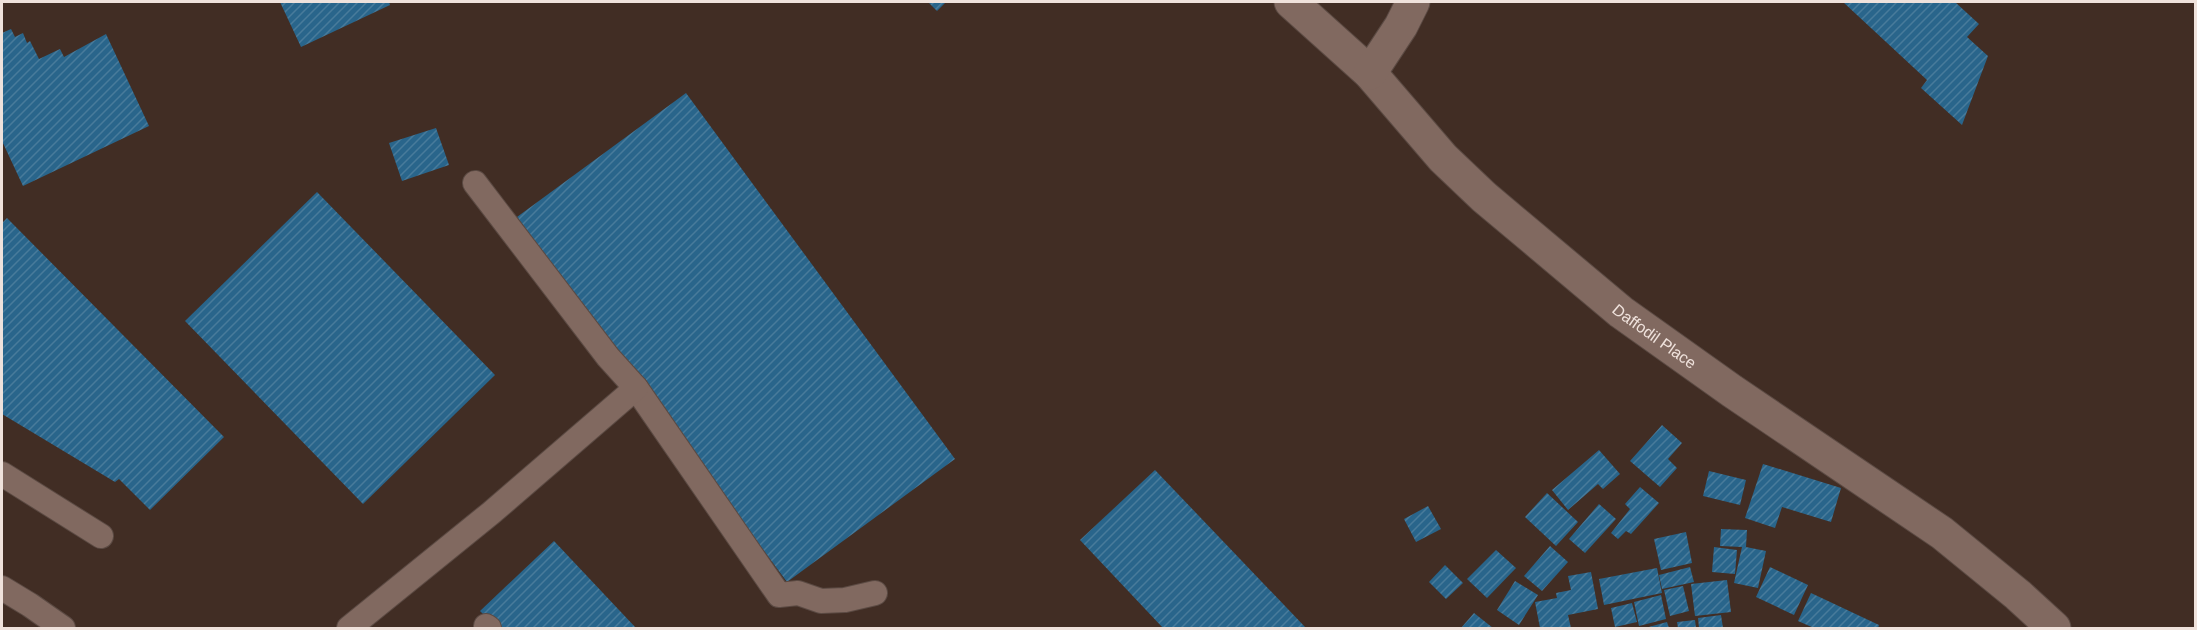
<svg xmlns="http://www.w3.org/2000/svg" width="2197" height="630" viewBox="0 0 2197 630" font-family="Helvetica,sans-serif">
	<defs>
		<pattern id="building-hatch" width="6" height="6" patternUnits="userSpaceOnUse" patternTransform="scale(1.5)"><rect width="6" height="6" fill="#29658b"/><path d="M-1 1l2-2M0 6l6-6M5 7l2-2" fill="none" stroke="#487b9b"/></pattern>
	</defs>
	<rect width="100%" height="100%" fill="#412d24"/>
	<g fill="url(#building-hatch)">
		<polygon points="280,2 389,2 390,5 301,47"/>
		<polygon points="928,2 946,2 937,11"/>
		<polygon points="1843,2 1955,2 1979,24 1967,37 1988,56 1962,125 1921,88 1927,80"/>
		<polygon points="11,29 15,37 23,33 27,43 30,41 39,59 60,49 64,57 106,34 149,126 23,186 2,141 2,33"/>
		<polygon points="686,93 955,459 787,582 517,217"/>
		<polygon points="436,128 449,165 402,181 389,143"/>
		<polygon points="317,192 495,375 363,504 185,321"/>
		<polygon points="7,218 224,437 150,510 119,479 115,482 2,414 2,223"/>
		<polygon points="1662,425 1682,443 1668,459 1677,468 1660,487 1630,461"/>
		<polygon points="1599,450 1620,474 1603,489 1598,484 1568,510 1552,490"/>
		<polygon points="1763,464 1841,488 1831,522 1782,507 1775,528 1745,518"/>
		<polygon points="1155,470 1306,628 1163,628 1080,540"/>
		<polygon points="1709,471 1746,480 1740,505 1703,496"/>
		<polygon points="1640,487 1659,503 1631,534 1626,531 1618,539 1611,533 1630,509 1625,504"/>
		<polygon points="1547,493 1578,522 1556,546 1525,517"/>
		<polygon points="1599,504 1616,519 1585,553 1569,539"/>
		<polygon points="1428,506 1441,529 1416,542 1404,519"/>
		<polygon points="1721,529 1747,530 1746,547 1766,551 1758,588 1734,583 1742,547 1720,546"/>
		<polygon points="1686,532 1692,563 1661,570 1654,539"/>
		<polygon points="554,541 636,628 497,628 480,611"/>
		<polygon points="1550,546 1568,562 1542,591 1524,576"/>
		<polygon points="1714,547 1737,550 1735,574 1712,572"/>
		<polygon points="1496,550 1516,568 1487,598 1467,579"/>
		<polygon points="1445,565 1463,583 1446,599 1429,582"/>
		<polygon points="1690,567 1694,582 1662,589 1659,575"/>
		<polygon points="1770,567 1808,585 1794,615 1756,597"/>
		<polygon points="1657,568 1662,593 1604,605 1599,579"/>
		<polygon points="1591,572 1598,609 1568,615 1571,628 1540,628 1535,602 1557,598 1556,593 1571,590 1568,576"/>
		<polygon points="1727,580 1731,612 1695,616 1691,584"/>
		<polygon points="1515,581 1538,595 1519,625 1497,610"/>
		<polygon points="1683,586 1689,611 1670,616 1664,590"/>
		<polygon points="1811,593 1879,625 1878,628 1814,628 1798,621"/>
		<polygon points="1661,595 1666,619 1639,626 1634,602"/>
		<polygon points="1632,603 1637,622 1615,627 1611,608"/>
		<polygon points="1474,613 1493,628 1461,628"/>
		<polygon points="1721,615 1723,628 1699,628 1698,618"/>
		<polygon points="1695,620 1696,628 1678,628 1677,622"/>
		<polygon points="1667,622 1669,628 1645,628"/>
	</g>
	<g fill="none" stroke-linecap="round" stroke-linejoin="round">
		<defs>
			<g id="service">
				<polyline points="636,388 779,595 798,593 821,601 845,600 875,593"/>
				<polyline points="2,474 101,536"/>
				<polyline points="2,588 30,605 63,628"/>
				<polyline points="486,626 489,628"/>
				<polyline points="349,628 491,513 636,388 608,357 475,183"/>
			</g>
			<g id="minor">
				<path id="s1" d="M 1291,2 L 1370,73 L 1443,158 L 1484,197 L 1621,312 L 1732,391 L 1942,533 L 2018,595 L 2054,628"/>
				<polyline points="1370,73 1401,26 1413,2"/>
			</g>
		</defs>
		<use href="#service" stroke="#5b4a43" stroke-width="26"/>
		<use href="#minor" stroke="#5b4a43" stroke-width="35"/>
		<use href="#service" stroke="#816960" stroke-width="24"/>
		<use href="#minor" stroke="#816960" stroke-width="33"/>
	</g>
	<g text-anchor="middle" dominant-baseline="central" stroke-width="6" stroke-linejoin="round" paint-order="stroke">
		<g font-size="16" fill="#efe2dc" stroke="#36231b">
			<text stroke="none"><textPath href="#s1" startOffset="495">Daffodil Place</textPath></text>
		</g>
	</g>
	<rect width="2197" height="630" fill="none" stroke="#efe2dc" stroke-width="6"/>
</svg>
